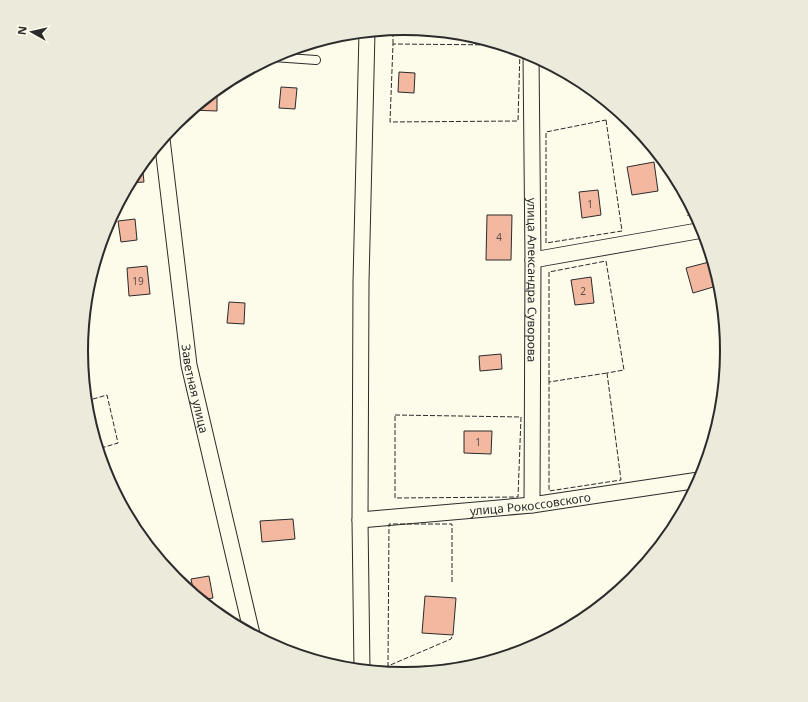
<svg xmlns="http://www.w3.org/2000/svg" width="808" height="702" viewBox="0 0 808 702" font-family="'Noto Sans',sans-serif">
	<rect width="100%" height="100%" fill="#fdfbea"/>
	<g fill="#f2b8a0" stroke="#2b2b2b">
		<polygon points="399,72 415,73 414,93 398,92"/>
		<polygon points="281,87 297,88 295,109 279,108"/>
		<polygon points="214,91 217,92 217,111 191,110"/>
		<polygon points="654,162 658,191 632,195 627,167"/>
		<polygon points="142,163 144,182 129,183 136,171"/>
		<polygon points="598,190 601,215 582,218 579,192"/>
		<polygon points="487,215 512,215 511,260 486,260"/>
		<polygon points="135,219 137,240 121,242 118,221"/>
		<polygon points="713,261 720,285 693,293 686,268"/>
		<polygon points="147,266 150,294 129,296 127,268"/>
		<polygon points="591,277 594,303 575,305 571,280"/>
		<polygon points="229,302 245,303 244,324 227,323"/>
		<polygon points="501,354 502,369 480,371 479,356"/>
		<polygon points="464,431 492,431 491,454 464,453"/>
		<polygon points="293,519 295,539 262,542 260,521"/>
		<polygon points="209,576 213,598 201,600 194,594 191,579"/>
		<polygon points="425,596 456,598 453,635 422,633"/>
		<polygon points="426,666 427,672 402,674 401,670"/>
	</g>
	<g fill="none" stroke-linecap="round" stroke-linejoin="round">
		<defs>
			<polyline id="service" points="273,57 316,60"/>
			<g id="minor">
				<path id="s1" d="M 531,55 L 533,260 L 532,505"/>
				<path id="s2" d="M 162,139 L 189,365 L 252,634"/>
				<polyline points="533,260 703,230"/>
				<path id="s3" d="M 360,520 L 532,505 L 699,480"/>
				<polyline points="362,670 360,520 361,282 367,32"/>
			</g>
		</defs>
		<use href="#service" stroke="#2b2b2b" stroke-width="10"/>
		<use href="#minor" stroke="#2b2b2b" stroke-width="17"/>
		<use href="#service" stroke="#fdfbea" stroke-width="8"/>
		<use href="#minor" stroke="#fdfbea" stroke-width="15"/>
		<g stroke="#2b2b2b" stroke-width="1" stroke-dasharray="5 2" stroke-linecap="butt">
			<polyline points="393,44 393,29"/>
			<polyline points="501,45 393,44 390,122 518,121 520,50"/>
			<polyline points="622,114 622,116 625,116"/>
			<polygon points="606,120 622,231 546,243 546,132"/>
			<polyline points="685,194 688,216"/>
			<polygon points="607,373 621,480 549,491 549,382"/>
			<polyline points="549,382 549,272 606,261 624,370 607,373"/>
			<polyline points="86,401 107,395 118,443 98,449"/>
			<polygon points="395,415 521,417 518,497 395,498"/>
			<polyline points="143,540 146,539 148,546"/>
			<polyline points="452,582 452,524 389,524 388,666 451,639 453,634"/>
			<polyline points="388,666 388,672"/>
		</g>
	</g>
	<g text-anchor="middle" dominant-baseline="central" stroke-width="3" stroke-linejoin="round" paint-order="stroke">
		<g font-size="10" fill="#5d4e48">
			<text x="590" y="204">1</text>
			<text x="499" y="237">4</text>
			<text x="138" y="281">19</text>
			<text x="583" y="291">2</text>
			<text x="478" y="442">1</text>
		</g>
		<g font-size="12" fill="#2b2b2b" stroke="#fdfbea">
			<text stroke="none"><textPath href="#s1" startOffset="225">улица Александра Суворова</textPath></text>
			<text stroke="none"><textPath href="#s2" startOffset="252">Заветная улица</textPath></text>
			<text stroke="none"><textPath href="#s3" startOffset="171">улица Рокоссовского</textPath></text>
		</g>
	</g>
	<path d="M0 0H808V702H0ZM88 351a316 316 0 1 1 632 0a316 316 0 1 1-632 0Z" fill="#eceadb" fill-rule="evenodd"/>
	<path fill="none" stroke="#2b2b2b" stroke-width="2" d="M88 351a316 316 0 1 1 632 0a316 316 0 1 1-632 0Z"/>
	<g transform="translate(32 32) rotate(278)" stroke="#fdfbea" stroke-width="3" paint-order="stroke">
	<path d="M0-3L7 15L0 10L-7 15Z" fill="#2b2b2b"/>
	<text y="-6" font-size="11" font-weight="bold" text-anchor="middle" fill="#2b2b2b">N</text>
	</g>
</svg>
